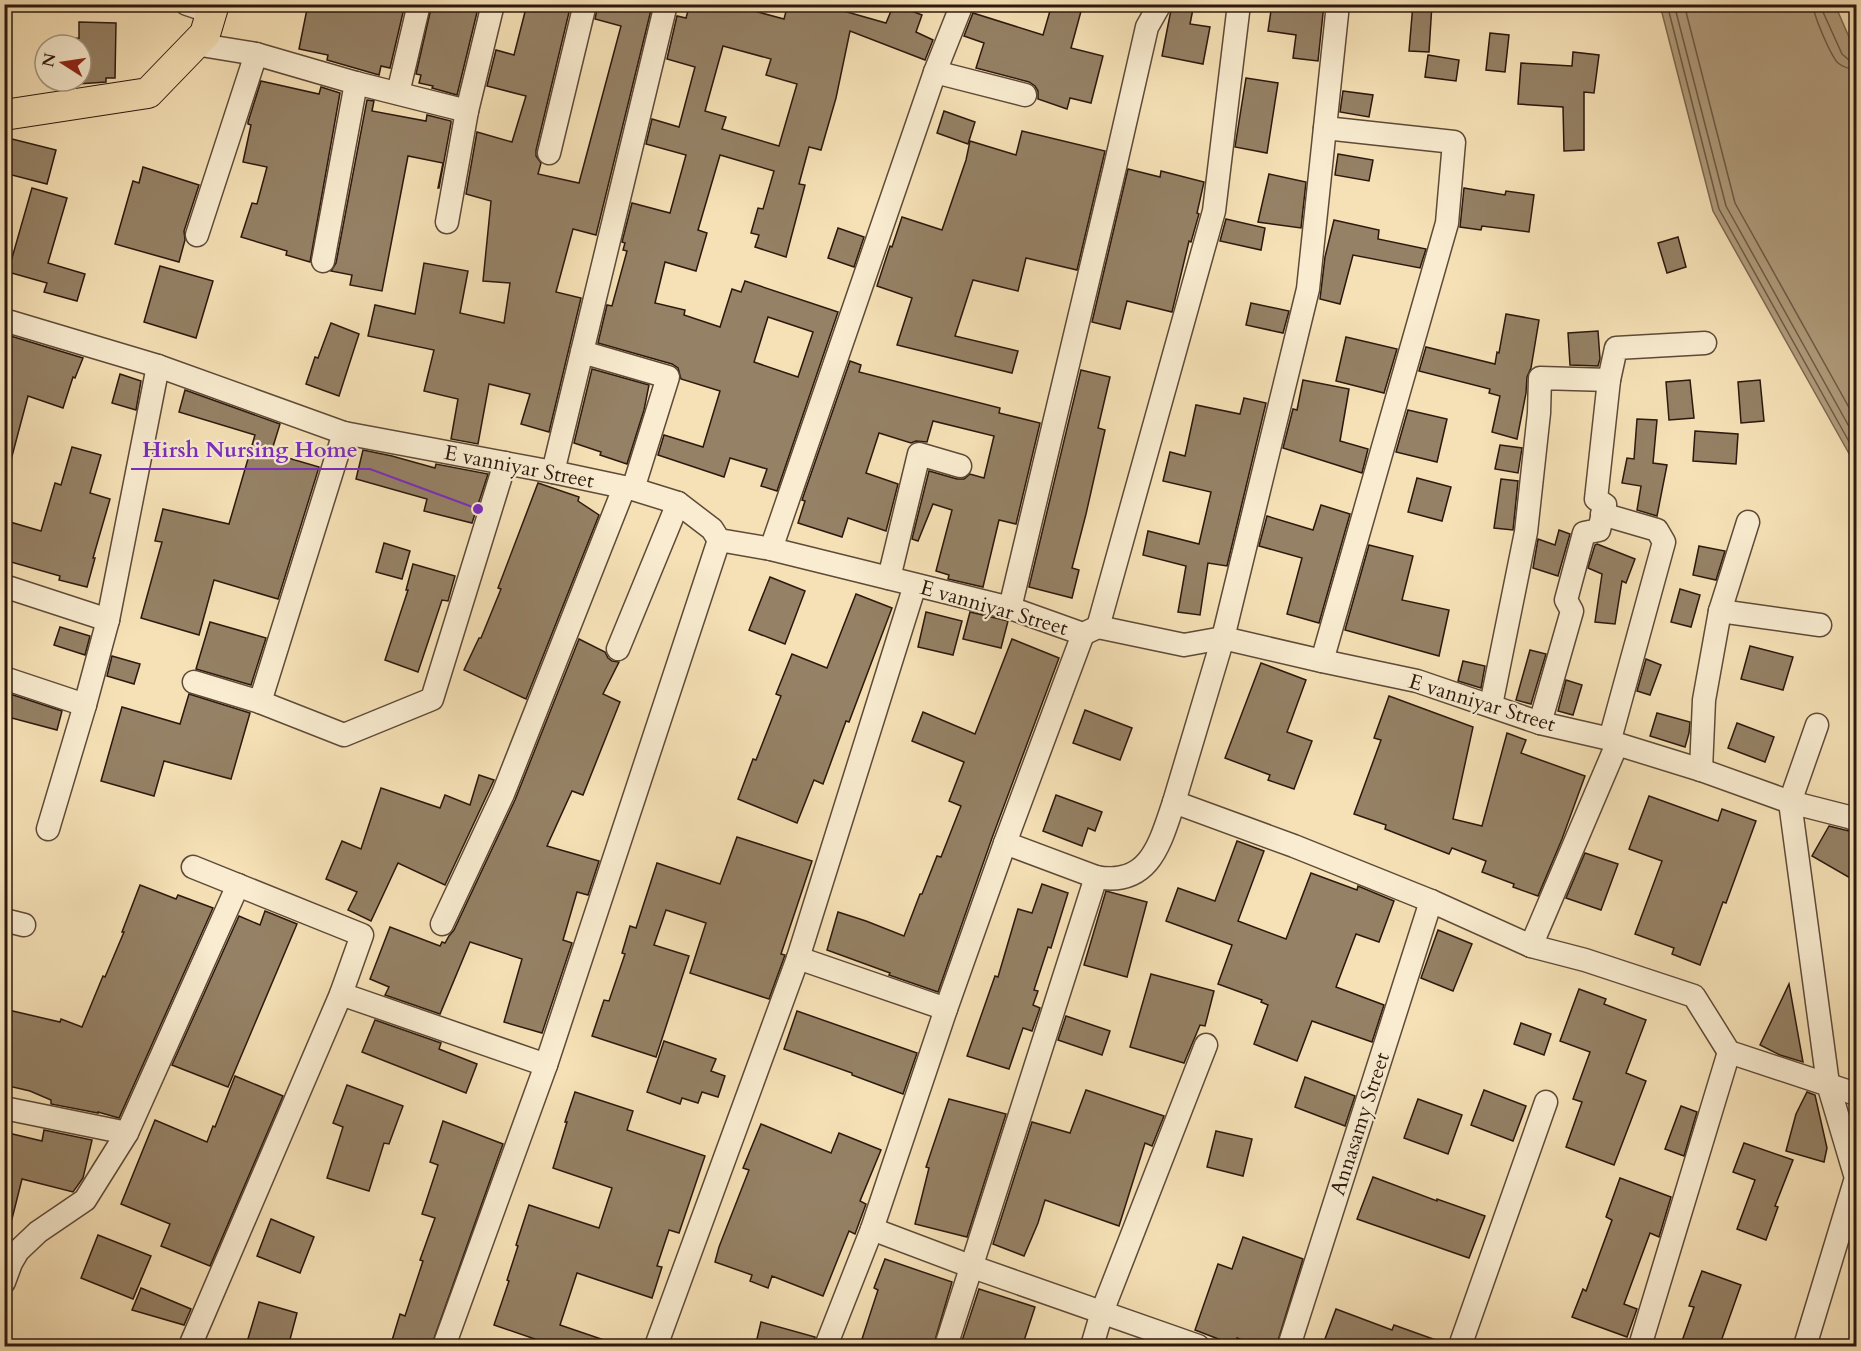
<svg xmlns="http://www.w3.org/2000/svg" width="1861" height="1351" viewBox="0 0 1861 1351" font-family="Cardo,serif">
	<rect width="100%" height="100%" fill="#f6e1b6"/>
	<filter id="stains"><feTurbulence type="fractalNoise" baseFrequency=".00333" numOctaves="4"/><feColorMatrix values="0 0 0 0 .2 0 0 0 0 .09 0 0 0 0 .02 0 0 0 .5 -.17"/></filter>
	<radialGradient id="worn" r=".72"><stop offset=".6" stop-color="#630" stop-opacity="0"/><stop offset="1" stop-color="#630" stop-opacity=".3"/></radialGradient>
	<polygon fill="#b19d7d" stroke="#7c6851" stroke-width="1.5" points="1660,5 1835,5 1856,53 1856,466 1713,211"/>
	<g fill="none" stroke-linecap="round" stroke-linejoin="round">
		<g stroke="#6e5a46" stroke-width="1.5">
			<polyline points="1667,4 1719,209 1856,454"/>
			<polyline points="1674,4 1726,206 1856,439"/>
			<polyline points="1684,4 1735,203 1856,420"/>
			<path d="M 1813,4 C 1813,15 1831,56 1838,63 C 1844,68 1850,69 1856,70"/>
			<polyline points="1822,4 1823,12 1842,54 1849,60 1856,61"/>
		</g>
	</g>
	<g fill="#958165" stroke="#2c180e" stroke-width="1.5" fill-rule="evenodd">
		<polygon points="308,4 405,4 390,68 381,66 379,75 327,60 328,55 299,49"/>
		<polygon points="432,4 479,4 457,95 432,88 433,86 419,83 421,75 416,74"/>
		<polygon points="527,4 571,4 536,150 536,156 541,163 538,174 579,183 621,26 595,19 598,4 630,4 651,10 596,235 573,229 556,292 581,298 549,432 521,424 530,394 489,384 478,444 451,439 458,399 424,391 434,350 368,336 375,305 415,314 424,263 468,271 460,313 504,323 510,283 483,281 491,201 466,194 477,132 512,142 526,96 487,86 496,50 514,55"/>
		<path d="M 690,4 L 728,4 L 784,19 L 788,4 L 819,4 L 886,23 L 894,4 L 922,15 L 916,32 L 933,40 L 925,60 L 850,31 L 836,98 L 821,150 L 809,147 L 799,184 L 805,185 L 786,257 L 755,247 L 759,235 L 751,233 L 758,208 L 763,209 L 774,171 L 720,155 L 698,230 L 707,233 L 696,271 L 665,262 L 655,303 L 685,310 L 684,315 L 720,327 L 732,289 L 741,292 L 745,281 L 838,312 L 777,491 L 761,486 L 767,469 L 730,458 L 724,477 L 658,455 L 664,435 L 703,447 L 720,391 L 681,379 L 678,368 L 672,364 L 598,343 L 607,305 L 612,306 L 627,251 L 623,250 L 625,243 L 622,242 L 632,203 L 670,213 L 686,155 L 646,144 L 652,119 L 679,127 L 695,67 L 667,59 L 677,16 L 686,18 ZM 723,46 L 771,59 L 766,75 L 797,84 L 779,146 L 722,129 L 726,117 L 705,111 ZM 768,317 L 813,332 L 798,377 L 754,362 Z"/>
		<polygon points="1052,4 1083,4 1071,48 1103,56 1091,103 1070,98 1067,109 1038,99 1038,91 1035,86 1029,82 976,68 984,43 964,36 973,13 1043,35"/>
		<polygon points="1173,4 1194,4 1190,24 1210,27 1203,64 1162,56 1170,15"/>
		<polygon points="1272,4 1324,4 1318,61 1293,58 1296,35 1268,31"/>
		<polygon points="1413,4 1432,4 1429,52 1409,51"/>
		<polygon points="79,22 116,23 115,78 106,78 106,82 78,84 78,81 81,81 81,45 52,45 52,40 79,38"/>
		<polygon points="1490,33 1509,35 1505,72 1486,70"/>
		<polygon points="1573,52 1599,55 1594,93 1584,92 1584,150 1564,151 1563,107 1518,104 1521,63 1572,66"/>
		<polygon points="1428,55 1459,60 1456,81 1425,77"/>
		<polygon points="1246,78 1278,83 1267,153 1235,147"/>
		<polygon points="261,81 319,94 321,87 340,93 310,262 286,255 287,251 241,237 252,203 257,204 267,167 243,162 251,125 248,124 248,122"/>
		<polygon points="1343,91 1373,95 1369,117 1340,112"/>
		<polygon points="367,100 374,101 372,111 426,121 427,115 451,121 451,123 439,188 438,188 443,163 408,156 382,291 350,285 352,275 331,271 336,263"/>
		<polygon points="944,111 975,122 968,144 937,133"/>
		<polygon points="1022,131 1105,151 1077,270 1026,258 1018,291 973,280 955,336 1018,351 1012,373 897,345 912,298 877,286 890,246 892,247 902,217 942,230 966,160 970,141 1016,155"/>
		<polygon points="4,137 56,150 47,184 4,173"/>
		<polygon points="1338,154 1373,160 1369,181 1335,175"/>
		<polygon points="143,167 199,185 184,231 185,240 179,262 115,244 133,181 139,183"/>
		<polygon points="1128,169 1160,177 1161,171 1204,182 1197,213 1199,214 1191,242 1189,241 1172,312 1127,301 1120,329 1092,322"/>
		<polygon points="1269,174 1306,182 1301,228 1258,222"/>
		<polygon points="32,188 67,198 48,263 85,274 77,301 44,292 47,283 8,272"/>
		<polygon points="1464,188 1505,195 1506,191 1534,195 1529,232 1482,226 1481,230 1460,227"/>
		<polygon points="1226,219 1265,228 1261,250 1220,241"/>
		<polygon points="1334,220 1379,230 1378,239 1426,249 1420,268 1353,255 1340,304 1320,299 1325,257"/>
		<polygon points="838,228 864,237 854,267 828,258"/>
		<polygon points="1678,237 1686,267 1667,273 1658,243"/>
		<polygon points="160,266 213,281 196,338 144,322"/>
		<polygon points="1251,303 1289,311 1283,333 1246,325"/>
		<polygon points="1506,314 1539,320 1531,368 1527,377 1526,393 1517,439 1492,432 1500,396 1489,393 1490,389 1419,371 1426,347 1495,364 1497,352 1499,353"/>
		<polygon points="331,323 359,334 339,396 306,384 315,357 318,358"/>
		<polygon points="1598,331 1600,359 1598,366 1570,365 1568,333"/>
		<polygon points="4,334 83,358 75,378 73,377 63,408 28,396 11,460 4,459"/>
		<polygon points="1346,337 1397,349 1384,393 1336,381"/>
		<polygon points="850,361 861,365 859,372 1000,408 999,413 1040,423 1016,524 999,520 983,587 948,579 949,575 936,571 952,510 933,504 918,541 912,539 929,471 957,479 964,479 970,474 984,478 994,436 933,421 927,442 916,441 911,443 879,433 866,473 898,484 886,531 848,518 842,537 798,523 805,501 802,500"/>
		<polygon points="592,369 649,385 644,410 627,464 600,455 601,452 574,443"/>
		<polygon points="1081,370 1110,377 1098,428 1105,430 1086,514 1072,568 1079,570 1072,598 1029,587"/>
		<polygon points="120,374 141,381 136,410 112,403"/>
		<polygon points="1303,380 1349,389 1340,441 1368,449 1362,473 1283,448 1293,409 1297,410"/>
		<polygon points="1690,380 1694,418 1669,420 1666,382"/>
		<polygon points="1760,380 1764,421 1741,423 1738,382"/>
		<polygon points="185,390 280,424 271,453 319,467 278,599 214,580 199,635 141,618 162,542 155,541 163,509 229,524 255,435 179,412"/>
		<polygon points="1244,398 1266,403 1227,566 1208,563 1200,615 1178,612 1186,566 1143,555 1148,531 1199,544 1211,492 1163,481 1170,452 1185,456 1196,405 1240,414"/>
		<polygon points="1408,410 1447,419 1437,462 1396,452"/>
		<polygon points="1637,419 1657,420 1653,463 1667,465 1657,516 1637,510 1641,486 1622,483 1627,458 1634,459"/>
		<polygon points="1695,431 1738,434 1736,464 1693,461"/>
		<polygon points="1500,445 1522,448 1518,473 1495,469"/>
		<polygon points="72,447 101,455 90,493 110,499 93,558 95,558 87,587 59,580 60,576 4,560 4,540 10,522 41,531 55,483 61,485"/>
		<polygon points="363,450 392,456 435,468 436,464 488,474 472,523 424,511 427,499 356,479"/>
		<polygon points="1417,478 1451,487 1442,521 1408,512"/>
		<polygon points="1501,479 1518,481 1513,530 1494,528"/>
		<polygon points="538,483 579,497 578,501 599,515 526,699 464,670 479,638 481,638 501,589 498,588"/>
		<polygon points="1321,505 1350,514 1319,623 1287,614 1302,558 1259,546 1267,516 1313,530"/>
		<polygon points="1559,530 1570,534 1558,576 1533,568 1538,539 1555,545"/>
		<polygon points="384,543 410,551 402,579 376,572"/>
		<polygon points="1597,544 1635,559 1626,583 1622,581 1615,624 1595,622 1602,574 1588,568 1595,545"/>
		<polygon points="1369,545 1413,556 1402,600 1449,610 1439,656 1345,630"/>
		<polygon points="1699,546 1725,551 1716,580 1693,575"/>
		<polygon points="413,564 455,576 448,601 442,600 418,672 385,660 408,590 406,590"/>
		<polygon points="770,577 805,591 785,644 749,630"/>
		<polygon points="1680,589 1700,595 1691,627 1671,622"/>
		<polygon points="856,594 892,608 849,722 846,721 823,784 814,780 797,823 738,799 753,759 756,760 781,696 776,694 792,654 827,668"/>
		<polygon points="926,612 962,621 953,655 918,647"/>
		<polygon points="970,612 1008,621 1001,648 963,639"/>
		<polygon points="210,622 266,638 251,685 196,669"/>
		<polygon points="60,627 90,636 85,655 54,645"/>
		<polygon points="579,639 605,652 608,658 612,661 619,662 603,694 620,702 583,795 572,791 547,846 599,861 588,895 577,892 563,940 572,943 542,1033 504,1022 522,959 470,942 440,1014 385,995 389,987 370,979 390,927 440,946 442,942 445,943 449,936 454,930 515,800"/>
		<polygon points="1012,639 1059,658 992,838 938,992 889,975 890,973 827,950 838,912 866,921 904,936 920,894 922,894 937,856 941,857 961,806 949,801 964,762 912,741 923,712 975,734"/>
		<polygon points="1750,646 1793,657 1783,690 1741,679"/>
		<polygon points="1530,650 1546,654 1531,704 1516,700"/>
		<polygon points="112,656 140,664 134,684 107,676"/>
		<polygon points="1646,659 1661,665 1650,695 1637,691"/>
		<polygon points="1463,661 1485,666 1481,688 1458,681"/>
		<polygon points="1261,663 1306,680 1287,732 1312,741 1294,789 1268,780 1270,775 1225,758"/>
		<polygon points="1566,680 1582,685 1573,715 1558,711"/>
		<polygon points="4,692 62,711 57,730 4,716"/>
		<polygon points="189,694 250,713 231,779 164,761 154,796 101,781 122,707 180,724"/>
		<polygon points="1389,696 1473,727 1453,819 1482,826 1507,733 1526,740 1521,753 1585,776 1562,839 1538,896 1513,887 1514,884 1482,872 1486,861 1452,848 1449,854 1385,829 1386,825 1354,814 1381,740 1374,738"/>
		<polygon points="1085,710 1132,728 1120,760 1073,743"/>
		<polygon points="1657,713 1690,722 1689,733 1685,747 1650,736"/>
		<polygon points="1737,723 1774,737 1765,762 1728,748"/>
		<polygon points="479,775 494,780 445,885 398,863 371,921 348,910 357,892 326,879 342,841 361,849 381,788 440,808 445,795 470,805"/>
		<polygon points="1056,795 1102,812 1095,831 1088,828 1082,846 1043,831"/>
		<polygon points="1649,796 1718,821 1722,809 1756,821 1726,903 1723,902 1700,965 1672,954 1674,948 1635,934 1662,861 1629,849"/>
		<polygon points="1829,826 1857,833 1857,882 1812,856"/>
		<polygon points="737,837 812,861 781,954 785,955 769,999 690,973 706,923 666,910 654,945 689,956 656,1057 592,1036 604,1000 609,1001 625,954 622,953 630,926 636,928 657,863 720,884"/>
		<polygon points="1237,841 1264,851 1238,921 1286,939 1311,873 1357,890 1358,886 1394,901 1379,942 1356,934 1336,987 1384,1005 1372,1042 1312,1021 1297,1061 1254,1044 1268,1005 1261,1002 1262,1000 1218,984 1232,945 1166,921 1178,888 1215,901"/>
		<polygon points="1585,853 1618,864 1601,910 1566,898"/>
		<polygon points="1042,884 1068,893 1051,948 1048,947 1034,990 1038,991 1033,1005 1040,1008 1032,1031 1023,1028 1009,1069 967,1056 995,976 998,977 1018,909 1032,913"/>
		<polygon points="140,885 176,899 178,895 213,908 119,1118 98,1112 98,1113 51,1104 51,1100 30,1091 4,1085 4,1009 60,1022 61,1019 82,1027 103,976 105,977 124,932 122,932"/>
		<polygon points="1106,891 1147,902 1127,977 1084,965"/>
		<polygon points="265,911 297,924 228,1087 172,1065 239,916 260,925"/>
		<polygon points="1438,930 1472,944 1453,991 1421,978"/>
		<polygon points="1151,974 1214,991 1205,1026 1200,1025 1184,1063 1130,1047"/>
		<polygon points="1789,984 1803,1062 1780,1055 1760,1045"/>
		<polygon points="1579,989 1606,999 1604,1004 1646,1020 1626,1073 1646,1081 1614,1165 1566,1147 1582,1102 1573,1099 1590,1052 1560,1041"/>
		<polygon points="797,1011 917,1053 903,1094 852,1075 852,1073 784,1049"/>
		<polygon points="1066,1016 1110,1031 1102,1055 1058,1040"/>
		<polygon points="375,1020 441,1043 439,1049 477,1064 466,1093 362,1052"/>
		<polygon points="1521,1023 1551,1034 1544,1055 1514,1044"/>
		<polygon points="664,1041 716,1059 711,1071 725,1076 718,1097 702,1092 698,1103 682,1098 680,1104 647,1092"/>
		<polygon points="235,1076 283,1096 210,1266 161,1246 170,1224 121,1204 155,1120 207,1142 213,1126 215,1127"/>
		<polygon points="1305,1077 1355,1096 1345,1126 1295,1107"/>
		<polygon points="347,1085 403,1106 389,1144 384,1143 369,1191 327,1178 343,1127 333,1123"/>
		<polygon points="1086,1090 1164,1116 1152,1146 1145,1143 1119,1226 1045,1200 1038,1223 1024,1256 993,1244 1032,1122 1070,1133"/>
		<polygon points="1484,1090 1526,1106 1513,1141 1471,1125"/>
		<polygon points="575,1092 633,1111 627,1130 705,1156 679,1233 669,1230 657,1266 662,1267 652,1298 577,1273 560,1325 613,1343 613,1347 558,1347 494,1325 509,1281 507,1280 518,1246 516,1245 529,1205 599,1228 612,1188 553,1168 567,1122 565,1122"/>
		<polygon points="1807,1092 1815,1095 1827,1148 1824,1162 1786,1151 1796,1114"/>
		<polygon points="949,1099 1006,1114 967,1237 915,1224 929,1168 926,1167"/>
		<polygon points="1418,1099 1462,1115 1448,1154 1404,1138"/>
		<polygon points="1681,1106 1697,1112 1684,1156 1665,1149"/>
		<polygon points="443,1121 503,1144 431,1347 390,1347 400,1314 405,1316 423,1261 420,1260 435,1218 422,1214 438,1165 430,1162"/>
		<polygon points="761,1124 831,1153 839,1133 881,1150 860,1201 866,1204 855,1234 849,1231 823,1296 772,1276 768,1288 750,1281 752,1275 715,1262 719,1247 749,1170 743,1168"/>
		<polygon points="44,1130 92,1140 83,1178 73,1192 22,1179 12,1219 4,1218 4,1132 42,1141"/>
		<polygon points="1216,1131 1252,1139 1243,1176 1207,1167"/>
		<polygon points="1744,1143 1793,1160 1775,1206 1778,1207 1766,1240 1737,1229 1755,1180 1733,1172"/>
		<polygon points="1373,1177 1437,1201 1437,1199 1485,1216 1469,1258 1357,1219"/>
		<polygon points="1620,1178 1671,1197 1659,1237 1650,1233 1624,1304 1637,1309 1627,1337 1572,1317 1583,1289 1586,1291 1612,1220 1606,1217"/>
		<polygon points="271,1219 314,1237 300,1273 257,1256"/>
		<polygon points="98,1235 151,1256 133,1299 81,1278"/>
		<polygon points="1243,1237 1303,1259 1276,1347 1262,1347 1237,1338 1234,1345 1195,1330 1218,1264 1232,1269"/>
		<polygon points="885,1259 952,1282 933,1347 885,1347 862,1339 878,1290 874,1288"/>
		<polygon points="1702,1271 1741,1285 1719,1347 1697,1347 1682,1341 1694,1307 1689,1306"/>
		<polygon points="141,1288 191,1309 184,1325 132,1310"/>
		<polygon points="979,1289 1035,1307 1022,1347 960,1347"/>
		<polygon points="259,1302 297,1313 288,1347 261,1347 247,1342"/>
		<polygon points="1336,1309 1392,1330 1394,1325 1447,1344 1446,1347 1322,1347"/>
		<polygon points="761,1322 815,1337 813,1347 755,1347"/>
	</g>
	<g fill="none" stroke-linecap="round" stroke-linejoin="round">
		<defs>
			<g id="minor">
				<polyline points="187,4 211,12"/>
				<polyline points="1338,4 1308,289 1223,638 1174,802 1294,846 1431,901 1531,946 1585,960 1694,996 1729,1052 1856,1094"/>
				<polyline points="195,44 256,54 356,83 467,111"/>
				<polyline points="935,72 1025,95"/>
				<polyline points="398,93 419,4"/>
				<polyline points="549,153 585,4"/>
				<polyline points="447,222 467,111 493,4"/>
				<polyline points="197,235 256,54"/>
				<polyline points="323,261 356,83"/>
				<polyline points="4,320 158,366 344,433 553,472 633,489 678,503 712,529 719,540 771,549 1010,608 1083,634 1098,627 1184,645 1223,638 1322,661 1417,681 1540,723 1610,739 1617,744 1701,770 1790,802 1828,1084 1856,1178 1805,1346"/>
				<polyline points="582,352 668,377 633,489"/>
				<polyline points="553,472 666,4"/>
				<polyline points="1602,514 1657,530 1664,542 1610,739"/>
				<polyline points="771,549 935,72 962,4"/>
				<polyline points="889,578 919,454 960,466"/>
				<polyline points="4,586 108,620"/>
				<polyline points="1010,608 1115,167 1147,27 1160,4"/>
				<polyline points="1720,611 1820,625"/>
				<polyline points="1098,627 1214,211 1239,4"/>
				<polyline points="1083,634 1005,843 946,1009 872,1229 970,1266 1198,1346"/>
				<polyline points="618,649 678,503"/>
				<polyline points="1322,661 1447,223 1454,142 1325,128"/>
				<polyline points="4,678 85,705"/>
				<polyline points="194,682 260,702 344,735 432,699 505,463"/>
				<polyline points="260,702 344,433"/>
				<polyline points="1491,705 1526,532 1539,413 1540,378 1609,380"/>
				<polyline points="1540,723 1572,611 1566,600 1584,533 1599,530 1605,505 1596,499 1609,380 1616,348 1705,343"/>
				<polyline points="1817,725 1790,802 1849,817 1856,820"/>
				<polyline points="1701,770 1704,700 1720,611 1748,522"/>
				<polyline points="48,829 85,705 108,620 158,366"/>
				<path d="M 1005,843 L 1096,877 C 1150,887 1160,843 1174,802"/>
				<polyline points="4,920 24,925"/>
				<polyline points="442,924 503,794 624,488"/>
				<polyline points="1531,946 1617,744"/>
				<polyline points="798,958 946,1009"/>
				<polyline points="341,994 546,1065"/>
				<polyline points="4,1108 127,1133 85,1200 38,1232 18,1251 11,1263 4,1282"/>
				<polyline points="127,1133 238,885"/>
				<polyline points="190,1346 341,994 362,935 193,867"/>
				<polyline points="444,1346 546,1065 719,540"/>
				<polyline points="656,1346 798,958 915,585"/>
				<polyline points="826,1346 872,1229"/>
				<polyline points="946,1346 1096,877"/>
				<polyline points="1092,1346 1102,1312 1206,1045"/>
				<polyline points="1289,1346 1431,901"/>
				<polyline points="1460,1346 1546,1102"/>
				<polyline points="1640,1346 1729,1052"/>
			</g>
			<polyline id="major" points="4,115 148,93 205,34 214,4"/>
		</defs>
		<use href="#minor" stroke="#5e4a38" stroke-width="25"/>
		<use href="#major" stroke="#2c180e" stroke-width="32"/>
		<use href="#minor" stroke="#f9ecd0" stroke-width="22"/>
		<use href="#major" stroke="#f6e1b6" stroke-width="30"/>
	</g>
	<g text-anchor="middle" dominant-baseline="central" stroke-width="4.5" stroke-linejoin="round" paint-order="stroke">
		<g font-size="21" fill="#2c180e" stroke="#f9ecd0">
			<text transform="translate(519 467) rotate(11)">E vanniyar Street</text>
			<text transform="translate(994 608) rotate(16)">E vanniyar Street</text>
			<text transform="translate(1482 703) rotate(17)">E vanniyar Street</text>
			<text transform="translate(1360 1124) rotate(-72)">Annasamy Street</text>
		</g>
	</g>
	<path fill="none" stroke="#7b2cbf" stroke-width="2" d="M478 509L370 469H131"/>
	<circle fill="#7b2cbf" stroke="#f9ecd0" stroke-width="2" cx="478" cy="509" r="6"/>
	<g font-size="22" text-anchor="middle" font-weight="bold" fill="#7b2cbf" stroke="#f9ecd0" stroke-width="4.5" stroke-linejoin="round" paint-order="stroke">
		<text x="250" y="457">Hirsh Nursing Home</text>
	</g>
	<rect width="1861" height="1351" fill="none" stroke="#f6e1b6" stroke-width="24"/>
	<rect x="6" y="6" width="1849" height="1339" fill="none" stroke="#2c180e" stroke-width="3"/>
	<rect x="12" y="12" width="1837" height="1327" fill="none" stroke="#2c180e" stroke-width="1.5"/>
	<g transform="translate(63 63) rotate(282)"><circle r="28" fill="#f9ecd0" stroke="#a79782" stroke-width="1.5"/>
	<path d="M0-4.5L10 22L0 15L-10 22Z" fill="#8f2418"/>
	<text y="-9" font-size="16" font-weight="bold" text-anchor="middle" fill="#2c180e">N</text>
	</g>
	<rect width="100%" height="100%" filter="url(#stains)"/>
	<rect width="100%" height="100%" fill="url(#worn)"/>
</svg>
